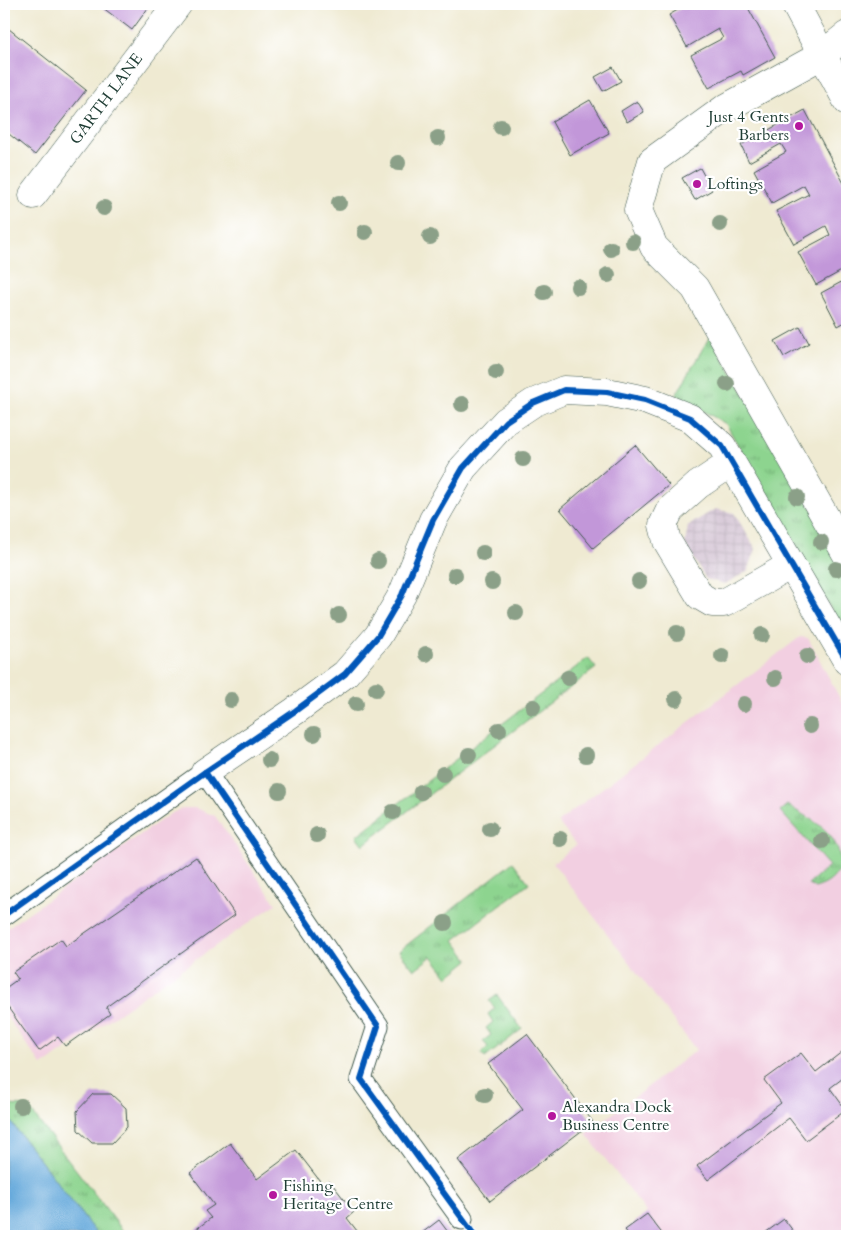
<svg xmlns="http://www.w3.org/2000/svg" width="851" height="1240" viewBox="0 0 851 1240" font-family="Cardo,serif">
	<defs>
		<pattern id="industrial-grid" width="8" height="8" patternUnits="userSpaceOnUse" patternTransform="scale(1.25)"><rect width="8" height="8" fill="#cfbdcf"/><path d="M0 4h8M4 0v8" fill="none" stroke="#b1a3b2"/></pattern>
		<pattern id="grass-tufts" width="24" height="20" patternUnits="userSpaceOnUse" patternTransform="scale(1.25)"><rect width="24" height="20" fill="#8dd48f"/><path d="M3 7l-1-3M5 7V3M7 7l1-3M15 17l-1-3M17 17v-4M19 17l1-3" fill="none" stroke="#73ad76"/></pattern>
	</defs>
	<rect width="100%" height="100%" fill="#fff"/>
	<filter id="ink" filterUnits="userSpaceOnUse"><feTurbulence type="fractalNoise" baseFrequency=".02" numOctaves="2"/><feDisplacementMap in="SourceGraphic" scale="10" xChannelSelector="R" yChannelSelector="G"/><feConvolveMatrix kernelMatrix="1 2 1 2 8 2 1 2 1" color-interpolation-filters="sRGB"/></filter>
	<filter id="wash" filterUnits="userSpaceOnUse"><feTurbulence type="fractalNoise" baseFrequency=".0096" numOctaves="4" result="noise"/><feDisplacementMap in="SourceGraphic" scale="20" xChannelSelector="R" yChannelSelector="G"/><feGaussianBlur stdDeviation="1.12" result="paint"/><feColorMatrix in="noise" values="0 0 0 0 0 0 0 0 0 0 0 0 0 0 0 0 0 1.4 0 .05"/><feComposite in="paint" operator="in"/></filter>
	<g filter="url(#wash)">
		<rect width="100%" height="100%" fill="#efead2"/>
		<g fill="#f2cfe1">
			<polygon points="800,637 808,638 847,712 847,1236 630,1236 625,1230 647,1213 586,1134 696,1050 553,863 576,845 558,822"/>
			<polygon points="183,808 196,808 215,816 276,904 42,1066 4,1013 4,930 170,814"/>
		</g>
		<polygon fill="url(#industrial-grid)" points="715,509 734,513 756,549 748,571 725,584 706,579 685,544 688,526"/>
		<g fill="url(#grass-tufts)" stroke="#568862">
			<polygon points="710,336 847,568 847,637 726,424 676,395"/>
			<polygon points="588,658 596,668 363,845 356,836"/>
			<path d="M 787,805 C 798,812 819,823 826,831 C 846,852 846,880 815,888 L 808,884 L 829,866 L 780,811 Z"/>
			<polygon points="513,862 529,883 454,940 469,960 448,977 432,956 414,970 399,951"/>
			<polygon points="497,995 522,1029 485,1058 481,1053 488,1047 483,1041 491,1035 486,1028 493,1022 488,1014 495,1008 489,1001"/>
			<polygon points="5,1105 27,1106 127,1236 98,1236 4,1113 4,1106"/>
		</g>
		<polygon fill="#68aadc" stroke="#447488" points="4,1113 98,1236 4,1236"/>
		<g id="blocks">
			<g fill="#c297d9">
				<polygon points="98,4 151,4 132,30"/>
				<polygon points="688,4 746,4 775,57 743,75 741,71 709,88 691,55 723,38 718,29 687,47 669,15"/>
				<polygon points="4,25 86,90 35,155 4,130"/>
				<polygon points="613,67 621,81 603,91 595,77"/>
				<polygon points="590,100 609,133 570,155 552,122"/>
				<polygon points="637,101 644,112 627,122 621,111"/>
				<polygon points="805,110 847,189 847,268 816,285 798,252 830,235 826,226 794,244 776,211 809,194 804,185 772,203 754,170 786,152 781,144 749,162 741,145"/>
				<polygon points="700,168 712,190 695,200 682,178"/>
				<polygon points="847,279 847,321 838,326 821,293"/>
				<polygon points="800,327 809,343 784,357 775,341"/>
				<polygon points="635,445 669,485 593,548 560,509"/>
				<polygon points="196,857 235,915 106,1007 110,1014 65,1046 58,1037 39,1051 4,1002 4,989 18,979 13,972 61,939 66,946"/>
				<polygon points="527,1034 593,1122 490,1201 458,1160 523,1110 488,1064"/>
				<polygon points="847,1048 847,1075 830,1088 846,1110 806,1140 789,1118 708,1180 697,1166 781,1103 764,1080 801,1053 816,1072"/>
				<polygon points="93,1094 111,1094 126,1108 127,1127 112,1143 92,1143 78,1130 77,1111"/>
				<polygon points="230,1143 257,1179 296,1150 323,1185 329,1180 354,1212 347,1218 361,1236 187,1236 211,1218 205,1211 214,1205 190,1173"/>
				<polygon points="647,1214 664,1236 630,1236 625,1230"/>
				<polygon points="784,1219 797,1236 761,1236"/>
				<polygon points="439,1220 451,1236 418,1236"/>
			</g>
		</g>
	</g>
	<g filter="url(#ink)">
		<use href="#blocks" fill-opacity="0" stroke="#3e574c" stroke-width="1"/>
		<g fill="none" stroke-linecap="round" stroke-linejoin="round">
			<defs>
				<polyline id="lane" points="4,915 205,772 378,1026 361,1079 462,1219"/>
				<g id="street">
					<polyline points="795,4 847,101"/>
					<polyline points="847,35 822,55 724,109 652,161 638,210 654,247 695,288 847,555"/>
					<polyline points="33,195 178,4"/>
					<polyline points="731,463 698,485 670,510 663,525 667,541 700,596 712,603 724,603 791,565"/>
					<polyline points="205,772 295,711 345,674 378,636 402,595 433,520 463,468 506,421 533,403 564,390 607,392 645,400 690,418 722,446 847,661"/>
				</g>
			</defs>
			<use href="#lane" stroke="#3e574c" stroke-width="23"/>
			<use href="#street" stroke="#3e574c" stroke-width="29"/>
			<use href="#lane" stroke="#fff" stroke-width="21"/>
			<use href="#street" stroke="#fff" stroke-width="28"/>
			<defs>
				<g id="cycleway">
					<polyline points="205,772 295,711 345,674 378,636 402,595 433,520 463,468 506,421 533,403 564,390 607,392 645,400 690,418 722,446 847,661"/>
					<polyline points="4,915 205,772 378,1026 361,1079 475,1236"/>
				</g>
			</defs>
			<use href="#cycleway" stroke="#fff" stroke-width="9"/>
			<use href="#cycleway" stroke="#0057b8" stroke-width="6"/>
		</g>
		<g fill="#8ba088">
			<circle cx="501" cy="127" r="8"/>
			<circle cx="438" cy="138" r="8"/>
			<circle cx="398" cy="163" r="8"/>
			<circle cx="339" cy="203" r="8"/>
			<circle cx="104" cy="208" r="8"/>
			<circle cx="720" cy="224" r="8"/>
			<circle cx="365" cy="232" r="8"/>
			<circle cx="430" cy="237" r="8"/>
			<circle cx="633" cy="242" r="8"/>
			<circle cx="611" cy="249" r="8"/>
			<circle cx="608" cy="275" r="8"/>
			<circle cx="578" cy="287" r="8"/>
			<circle cx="544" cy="292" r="8"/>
			<circle cx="496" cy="372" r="8"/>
			<circle cx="727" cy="384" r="8"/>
			<circle cx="462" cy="404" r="8"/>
			<circle cx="523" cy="459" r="8"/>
			<circle cx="797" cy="497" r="8"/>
			<circle cx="821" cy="542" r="8"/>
			<circle cx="483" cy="553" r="8"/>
			<circle cx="378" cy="561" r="8"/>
			<circle cx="836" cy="569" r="8"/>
			<circle cx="455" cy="575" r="8"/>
			<circle cx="639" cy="581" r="8"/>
			<circle cx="492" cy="582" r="8"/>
			<circle cx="516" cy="613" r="8"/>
			<circle cx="339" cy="615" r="8"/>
			<circle cx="677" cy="633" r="8"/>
			<circle cx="762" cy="635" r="8"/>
			<circle cx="426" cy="654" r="8"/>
			<circle cx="722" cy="656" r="8"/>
			<circle cx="807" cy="656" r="8"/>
			<circle cx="568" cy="678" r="8"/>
			<circle cx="775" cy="678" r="8"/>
			<circle cx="376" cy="689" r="8"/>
			<circle cx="676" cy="699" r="8"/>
			<circle cx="231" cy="700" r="8"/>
			<circle cx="356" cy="704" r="8"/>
			<circle cx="744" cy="704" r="8"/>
			<circle cx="533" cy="707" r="8"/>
			<circle cx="810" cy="726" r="8"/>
			<circle cx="499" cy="730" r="8"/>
			<circle cx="314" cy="734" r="8"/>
			<circle cx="469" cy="755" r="8"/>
			<circle cx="586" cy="755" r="8"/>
			<circle cx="269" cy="760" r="8"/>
			<circle cx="443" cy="774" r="8"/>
			<circle cx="279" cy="791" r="8"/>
			<circle cx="421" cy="792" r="8"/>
			<circle cx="393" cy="812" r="8"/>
			<circle cx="490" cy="829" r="8"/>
			<circle cx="317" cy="835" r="8"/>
			<circle cx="560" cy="839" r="8"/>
			<circle cx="822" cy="841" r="8"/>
			<circle cx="445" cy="923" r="8"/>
			<circle cx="485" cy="1095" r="8"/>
			<circle cx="21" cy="1106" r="8"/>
		</g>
	</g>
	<g fill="#b5179e" stroke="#fff" stroke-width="2">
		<circle cx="799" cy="126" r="5"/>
		<circle cx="697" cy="184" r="5"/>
		<circle cx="552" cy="1116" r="5"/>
		<circle cx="273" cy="1195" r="5"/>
	</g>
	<g text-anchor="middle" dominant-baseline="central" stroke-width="4.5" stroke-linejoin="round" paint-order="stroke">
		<g font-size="16" fill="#1f3d34" stroke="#fff">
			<text transform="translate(106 99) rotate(-53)">GARTH LANE</text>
		</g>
		<g font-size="16" fill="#1f3d34" stroke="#fff" text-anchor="start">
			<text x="789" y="117" text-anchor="end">Just 4 Gents<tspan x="789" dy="18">Barbers</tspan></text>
			<text x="707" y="184">Loftings</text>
			<text x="562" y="1107">Alexandra Dock<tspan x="562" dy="18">Business Centre</tspan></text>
			<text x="283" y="1186">Fishing<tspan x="283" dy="18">Heritage Centre</tspan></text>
		</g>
	</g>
	<rect width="851" height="1240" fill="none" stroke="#fff" stroke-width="20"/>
</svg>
